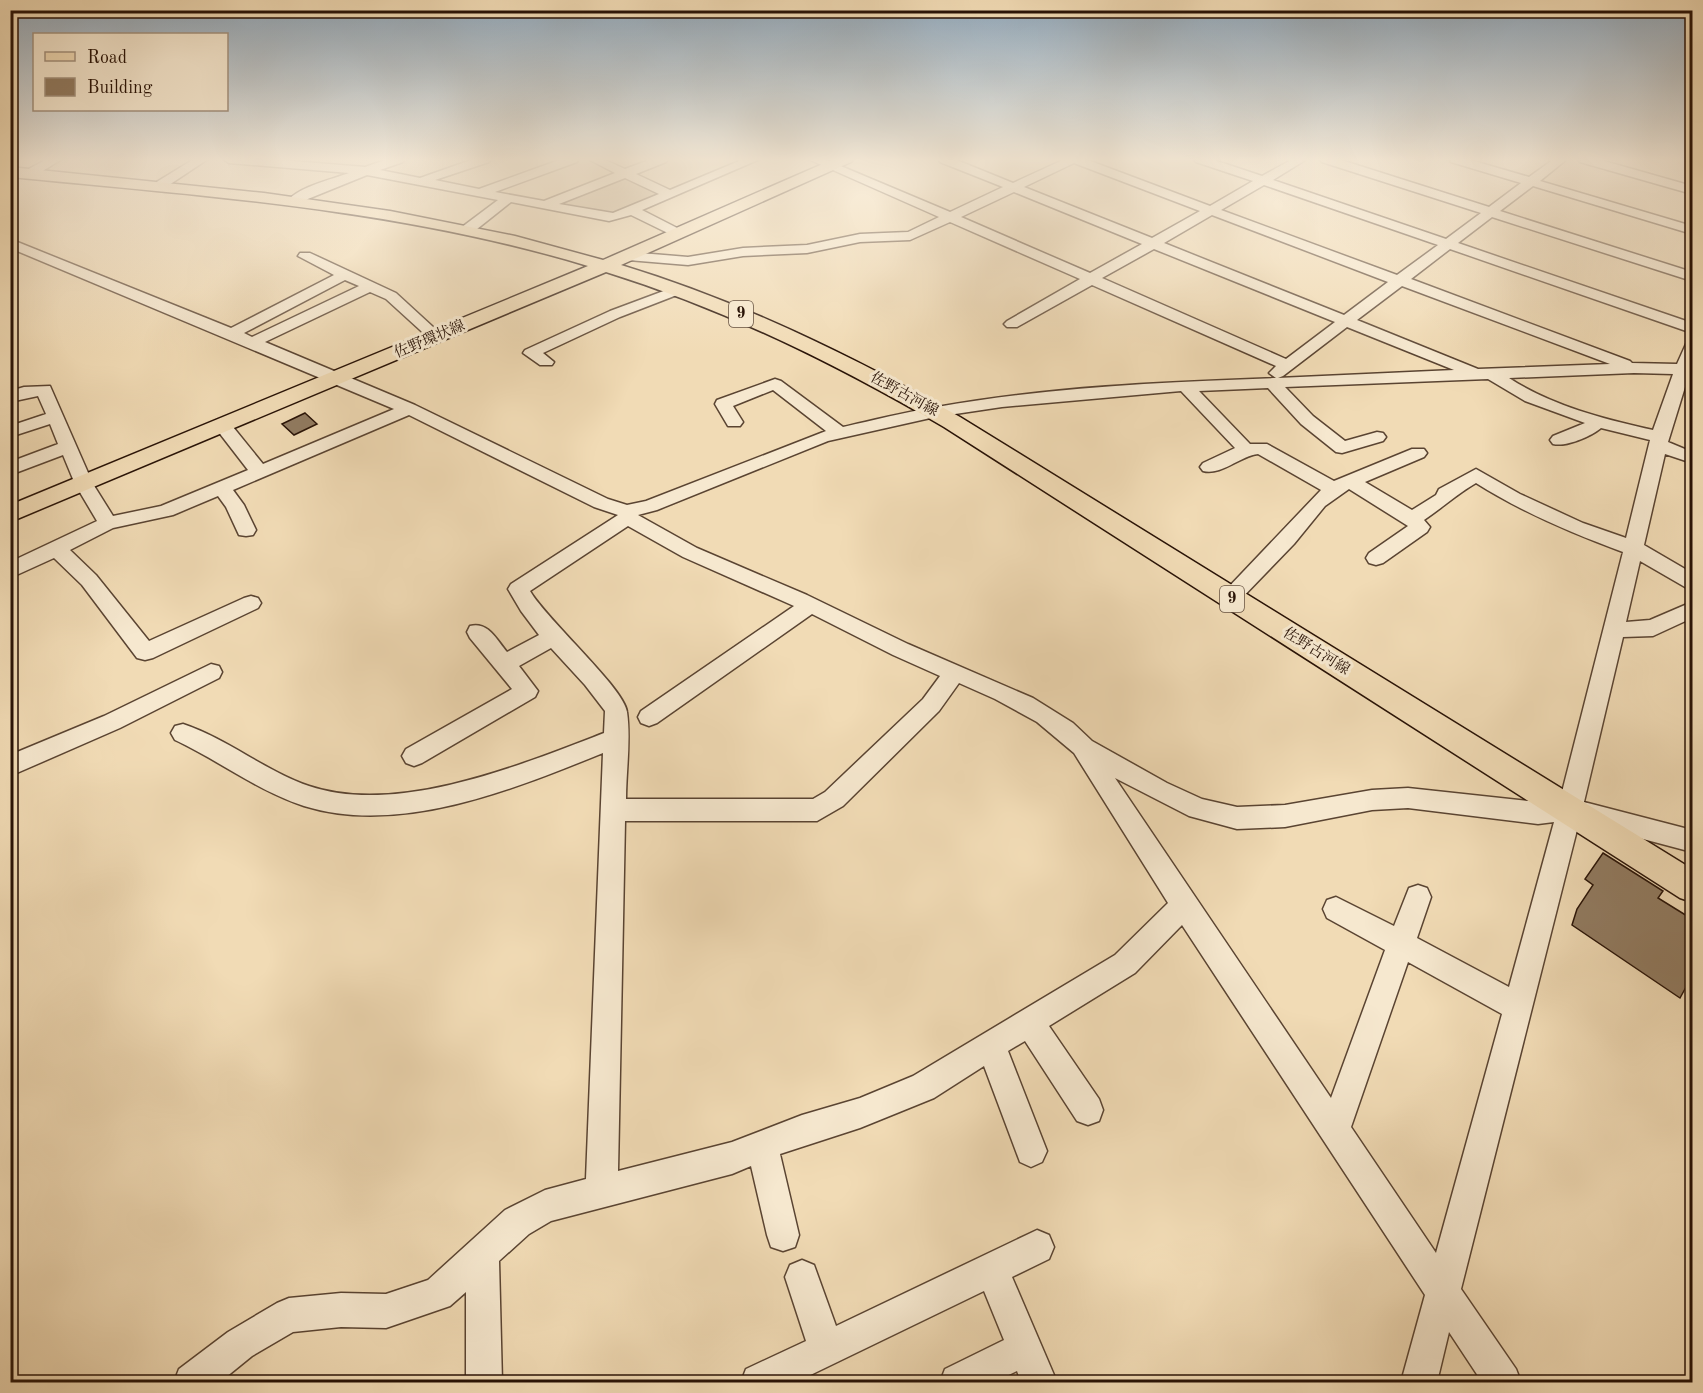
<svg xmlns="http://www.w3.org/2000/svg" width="1703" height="1393" viewBox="0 0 1703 1393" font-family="'Old Standard TT','Noto Serif JP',serif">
	<rect width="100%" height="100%" fill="#f1dbb5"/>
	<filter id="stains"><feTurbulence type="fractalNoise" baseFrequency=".00333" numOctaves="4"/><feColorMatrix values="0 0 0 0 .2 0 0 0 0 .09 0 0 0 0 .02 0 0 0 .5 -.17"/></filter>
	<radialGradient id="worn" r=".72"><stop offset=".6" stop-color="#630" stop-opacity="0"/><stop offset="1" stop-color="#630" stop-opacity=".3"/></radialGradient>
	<polygon fill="#cfb997" stroke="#7c664e" stroke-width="1.5" points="626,176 664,194 614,215 559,205 560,201"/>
	<g fill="#917b61" stroke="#281206" stroke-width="1.5">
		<polygon points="305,413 317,424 294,435 282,424"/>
		<polygon points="1603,853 1663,891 1658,898 1692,919 1692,950 1688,956 1692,959 1692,976 1680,998 1572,925 1577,909 1593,885 1585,879"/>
	</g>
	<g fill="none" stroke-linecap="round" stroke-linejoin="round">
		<defs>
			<g id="minor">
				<polygon points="47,159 62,159 33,177 25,177 23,174 25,171"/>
				<polygon points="194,159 208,159 163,189 155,189 153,186 155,183"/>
				<path d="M 223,159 L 268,159 L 365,167 L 388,159 L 405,159 L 403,162 L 380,170 L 420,178 L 474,159 L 491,159 L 489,162 L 435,180 L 479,189 L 562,159 L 579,159 L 577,162 L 495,192 L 544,201 L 615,173 L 588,159 L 603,159 L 625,169 L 652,159 L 668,159 L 666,162 L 636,174 L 670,190 L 744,159 L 760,159 L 642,210 L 683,231 L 685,234 L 678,238 L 631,215 L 609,221 L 511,202 L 472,233 L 467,234 L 460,230 L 462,227 L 498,200 L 367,175 L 293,205 L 287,201 C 301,186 330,180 349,173 L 229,163 ZM 625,178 L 659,194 L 613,213 L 559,204 Z"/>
				<path d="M 808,159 L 824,159 L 950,212 L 1003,187 L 940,162 L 938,159 L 954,159 L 1013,183 L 1065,159 L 1085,159 L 1210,206 L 1253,181 L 1196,162 L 1194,159 L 1211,159 L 1262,176 L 1293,159 L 1307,159 L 1273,180 L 1446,239 L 1481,213 L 1322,162 L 1320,159 L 1338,159 L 1489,207 L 1521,183 L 1451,162 L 1449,159 L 1467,159 L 1529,177 L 1554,159 L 1567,159 L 1540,181 L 1692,226 L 1692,234 L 1533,186 L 1500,211 L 1692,272 L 1692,281 L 1492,217 L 1458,243 L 1692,323 L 1692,333 L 1450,249 L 1411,279 L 1630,361 L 1632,363 L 1677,364 L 1686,344 L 1692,342 L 1692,374 L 1689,374 L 1668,442 L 1692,452 L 1692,463 L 1665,454 L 1644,545 L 1692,573 L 1692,589 L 1685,587 L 1640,561 L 1626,622 L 1650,620 L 1692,602 L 1692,618 L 1653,636 L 1623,637 L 1584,802 L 1692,830 L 1692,852 L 1579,822 L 1461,1289 L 1516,1369 L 1521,1382 L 1482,1382 L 1449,1332 L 1437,1382 L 1401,1382 L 1425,1295 L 1182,925 L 1135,973 L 1049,1026 L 1099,1099 L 1103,1110 L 1099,1121 L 1088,1125 L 1077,1121 L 1025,1041 L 1008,1051 L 1047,1151 L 1042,1162 L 1031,1167 L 1020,1162 L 984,1066 L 934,1098 L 860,1128 L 780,1154 L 799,1235 L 795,1247 L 783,1251 L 771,1247 L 767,1235 L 751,1166 L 732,1174 L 551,1221 L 529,1234 L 499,1261 L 502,1382 L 466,1382 L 466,1292 L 450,1306 L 386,1328 L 341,1327 L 293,1332 L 252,1356 L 220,1382 L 174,1382 L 179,1369 L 228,1332 L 277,1303 L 289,1298 L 341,1293 L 386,1294 L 428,1280 L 505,1210 L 545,1190 L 586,1179 L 603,753 C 514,789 400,836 304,806 C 258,791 218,760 175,740 L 171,733 L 175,726 L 183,724 C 228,739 265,771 309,786 C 397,816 521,765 604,733 L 605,711 L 585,685 L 551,648 L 519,666 L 538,691 L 535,697 L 422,763 L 414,766 L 406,763 L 402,756 L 406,749 L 512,689 L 470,638 L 467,632 L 470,626 C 488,621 497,640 507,652 L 539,635 L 521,611 L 508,589 L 511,584 L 618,515 L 594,507 L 409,415 L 233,490 L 244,505 L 256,530 L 253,535 L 246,536 L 239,535 L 226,507 L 218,496 L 173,515 L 113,528 L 70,550 L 96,575 L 149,641 L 244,598 L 251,596 L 258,598 L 261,603 L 258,608 L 153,658 L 145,660 L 137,658 L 82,585 L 54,558 L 10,578 L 10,562 L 97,521 L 75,484 L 63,455 L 10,475 L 10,462 L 58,444 L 50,424 L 10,437 L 10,426 L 46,414 L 38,396 L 10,402 L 10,391 L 24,387 L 50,386 L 93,484 L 113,516 L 161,506 L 248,470 L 214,426 L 217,422 L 229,422 L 263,464 L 394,409 L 10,248 L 10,239 L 231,328 L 334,275 L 298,256 L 300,253 L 310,253 L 396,293 L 444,337 L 441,340 L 431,340 L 386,299 L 370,292 L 265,342 L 415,405 L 608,499 L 627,505 L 646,501 L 826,431 L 773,390 L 733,406 L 743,422 L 740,426 L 728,426 L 715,404 L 717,400 L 775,379 L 781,381 L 843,427 C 874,420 905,412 937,407 C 1048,387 1163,382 1276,378 L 1269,373 L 1276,366 L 1092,285 L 1017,327 L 1007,327 L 1004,324 L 1007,321 L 1080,279 L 950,222 L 910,240 L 860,242 L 807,253 L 743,256 L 688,265 L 628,260 L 621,256 L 628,252 L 688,257 L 743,248 L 807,245 L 860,234 L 908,232 L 939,217 ZM 1074,163 L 1200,211 L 1152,238 L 1024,187 ZM 1264,185 L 1438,245 L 1397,275 L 1221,210 ZM 1014,192 L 1142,244 L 1090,273 L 961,217 ZM 1212,215 L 1388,282 L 1344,315 L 1164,243 ZM 1154,249 L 1335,322 L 1286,359 L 1102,278 ZM 345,280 L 359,286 L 252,337 L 244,333 ZM 1402,286 L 1610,364 L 1478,369 L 1357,320 ZM 1347,327 L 1454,370 L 1278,378 L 1283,376 ZM 1634,373 L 1673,374 L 1653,430 C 1604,419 1552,406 1509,378 ZM 1488,379 L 1525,401 L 1585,423 L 1553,436 L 1550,440 L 1553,444 C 1566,447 1590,437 1601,428 L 1650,440 L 1626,538 L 1583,523 L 1520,494 L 1476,469 L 1439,489 L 1436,495 L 1412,510 L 1365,482 L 1424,457 L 1427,453 L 1424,449 L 1412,449 L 1334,481 L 1267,444 L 1250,444 L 1199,391 L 1268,388 L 1301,424 L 1336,452 L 1342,453 L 1383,441 L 1386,437 L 1383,433 L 1377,432 L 1345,441 L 1313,416 L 1285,387 ZM 1181,391 L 1235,448 L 1203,463 L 1200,467 L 1203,471 C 1221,476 1240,456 1258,454 L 1321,490 L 1223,593 L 1220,598 L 1223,603 L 1230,605 L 1237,603 L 1294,544 L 1325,506 L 1349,489 L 1408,526 L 1369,553 L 1366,558 L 1369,563 L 1376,565 L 1383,563 L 1427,532 L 1430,527 L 1424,520 C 1442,508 1457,494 1476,483 C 1522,512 1571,533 1623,552 L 1560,800 L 1538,802 L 1408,788 L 1372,790 L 1285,805 L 1237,807 L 1202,799 L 1167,783 L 1092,741 L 1073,723 L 1033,698 L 908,644 L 807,595 L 697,548 L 638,515 L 657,510 L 828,441 L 935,417 L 1002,407 ZM 628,526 L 683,557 L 794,606 L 641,711 L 638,717 L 641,723 L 649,726 L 657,723 L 812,614 L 893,655 L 940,676 L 923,699 L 825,792 L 813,799 L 626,799 C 626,771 631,740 627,712 C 625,689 547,620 530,591 ZM 959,683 L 995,699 L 1037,722 L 1074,753 L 1168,903 L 1115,955 L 913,1076 L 860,1098 L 802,1115 L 732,1142 L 618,1171 L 625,821 L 817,821 L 843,806 L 939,711 ZM 1115,778 L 1189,816 L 1237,829 L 1285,827 L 1372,810 L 1408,808 L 1538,824 L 1554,822 L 1509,987 L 1417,938 L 1431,897 L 1427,888 L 1418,885 L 1409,888 L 1394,926 L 1336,897 L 1327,900 L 1323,909 L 1327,918 L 1385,950 L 1331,1098 ZM 1408,962 L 1502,1014 L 1436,1253 L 1351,1127 Z"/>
				<polygon points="1578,159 1597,159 1692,186 1692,194 1580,162"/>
				<polygon points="677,286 684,290 682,293 620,317 543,353 554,362 552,365 540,365 523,353 525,350 610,311"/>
				<polygon points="211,664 219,666 222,672 219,678 120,728 10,776 10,755 104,716"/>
				<polygon points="1037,1230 1049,1235 1054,1247 1049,1259 1012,1277 1057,1382 1021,1382 1017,1371 994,1382 940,1382 945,1369 1004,1340 984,1291 796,1382 741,1382 746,1369 806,1341 785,1277 790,1265 802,1260 814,1265 836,1326"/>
			</g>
			<path id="major" d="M 834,159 L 854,159 L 851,162 L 621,265 C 740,301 852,356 960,417 L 1692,869 L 1692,902 L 1680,898 L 944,427 C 836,364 725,309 606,272 L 10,522 L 10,505 L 588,266 C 401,209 204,196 10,177 L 10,167 L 264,193 L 390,211 L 515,236 L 603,260 Z"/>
		</defs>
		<use href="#minor" stroke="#5a4432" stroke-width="3"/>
		<use href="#major" stroke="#281206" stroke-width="3"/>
		<use href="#minor" fill="#f6e8cf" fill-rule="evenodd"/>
		<use href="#major" fill="#f1dbb5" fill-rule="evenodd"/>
	</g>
	<linearGradient id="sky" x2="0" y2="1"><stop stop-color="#90a8bc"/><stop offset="0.45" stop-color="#f9efde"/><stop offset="1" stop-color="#f9efde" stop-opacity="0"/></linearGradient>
	<rect width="1703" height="354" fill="url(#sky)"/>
	<g text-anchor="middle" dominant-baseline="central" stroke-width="6" stroke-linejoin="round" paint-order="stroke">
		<g font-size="15" fill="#281206" stroke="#f6e8cf">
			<text transform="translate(430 340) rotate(-23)">佐野環状線</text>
			<text transform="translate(904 395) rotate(29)">佐野古河線</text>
			<text transform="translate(1316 652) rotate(32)">佐野古河線</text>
		</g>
		<g fill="#f6e8cf" stroke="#665242" stroke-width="1.5">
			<rect x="729" y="301" width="24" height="26" rx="4.5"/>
			<rect x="1220" y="586" width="24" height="26" rx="4.5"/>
		</g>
		<g font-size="16" font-weight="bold" fill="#281206">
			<text x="741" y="314">9</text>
			<text x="1232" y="599">9</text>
		</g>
	</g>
	<rect width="1703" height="1393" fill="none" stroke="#f1dbb5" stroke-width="36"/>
	<rect x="12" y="12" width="1679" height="1369" fill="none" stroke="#281206" stroke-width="3"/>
	<rect x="18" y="18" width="1667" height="1357" fill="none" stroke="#281206" stroke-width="1.5"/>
	<rect x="33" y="33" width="195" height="78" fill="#f6e8cf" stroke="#a4927f" stroke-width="1.5"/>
	<rect x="45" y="52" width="30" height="9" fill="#f1dbb5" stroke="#a4927f" stroke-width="1.5"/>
	<text x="87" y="63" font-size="18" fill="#281206">Road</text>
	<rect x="45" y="78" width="30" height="18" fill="#917b61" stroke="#a4927f" stroke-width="1.5"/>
	<text x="87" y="93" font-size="18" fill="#281206">Building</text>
	<rect width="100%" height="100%" filter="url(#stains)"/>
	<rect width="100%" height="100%" fill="url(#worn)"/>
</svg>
